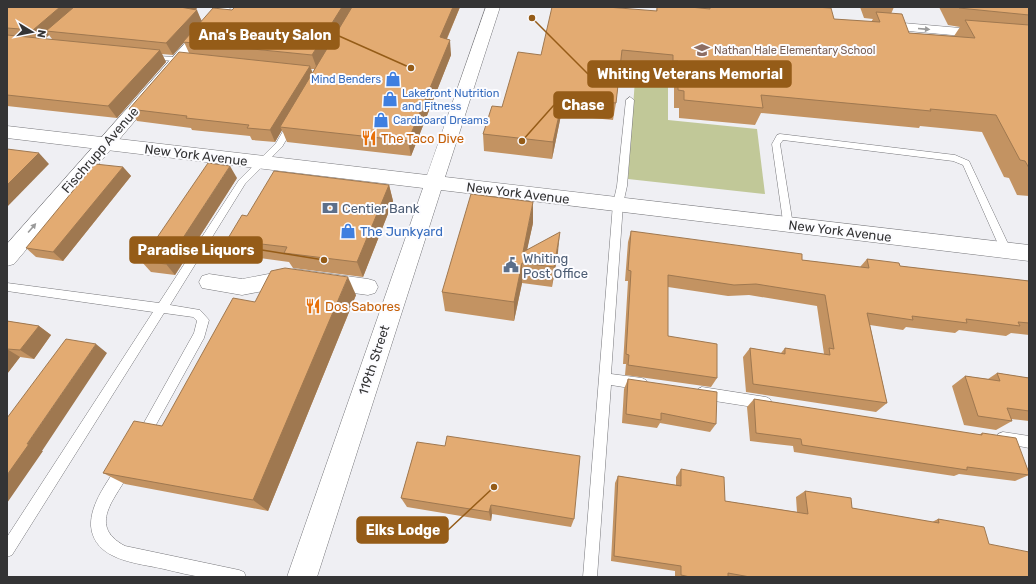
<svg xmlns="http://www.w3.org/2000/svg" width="1036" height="584" viewBox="0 0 1036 584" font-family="Rubik,sans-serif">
	<rect width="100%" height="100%" fill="#efeff3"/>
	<polygon fill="#c1c898" points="635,79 668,82 668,120 757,129 765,194 628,179"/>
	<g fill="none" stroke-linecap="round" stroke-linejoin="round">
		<defs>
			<g id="lane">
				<polygon points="147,55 185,58 189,60 185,62 150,59 146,57"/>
				<polygon points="630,97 634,100 627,186 623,204 611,374 642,378 646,380 648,384 646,388 642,390 611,385 597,577 583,577 613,204 617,186 626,100"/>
				<polygon points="292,120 296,123 282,147 245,184 170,305 200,310 209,320 204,338 147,441 142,443 137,441 136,437 194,333 197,321 193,317 164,313 12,555 7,557 7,537 153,312 7,291 7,283 159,303 239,180 276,143 289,121"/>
				<polygon points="780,134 955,155 969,161 1011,250 1010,253 1002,253 963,165 953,161 783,140 780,144 793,225 788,229 784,228 772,144 777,135"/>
				<polygon points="702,387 766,397 770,399 772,403 770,407 766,409 702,399 698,397 696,393 698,389"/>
				<polygon points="1003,432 1029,436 1029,448 998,442 997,438 998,434"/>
				<path d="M 125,460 L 130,462 L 132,467 C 120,495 84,524 125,546 L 239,570 L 244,572 L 246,577 C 232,577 218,578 204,577 C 191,576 177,572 164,569 C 138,563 94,561 91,526 C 90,503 109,480 120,462 Z"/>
			</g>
			<g id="street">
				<polygon points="217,7 231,7 14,264 7,266 7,244"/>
				<polygon points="880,21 1029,34 1029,42 875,28 873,25 875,22"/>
				<polygon points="295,269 368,279 375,281 378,287 375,293 368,295 295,285 242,295 202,288 199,282 202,276 209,274 242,279"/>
			</g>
			<polygon id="secondary" points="486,7 500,7 445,177 1029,245 1029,261 441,190 317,577 287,577 423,188 7,138 7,126 427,175"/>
		</defs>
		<use href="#lane" stroke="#77777b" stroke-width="1"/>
		<use href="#street" stroke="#77777b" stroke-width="1"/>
		<use href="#secondary" stroke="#77777b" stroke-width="1"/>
		<use href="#lane" fill="#fff" fill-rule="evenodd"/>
		<use href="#street" fill="#fff" fill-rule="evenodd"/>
		<use href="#secondary" fill="#fff" fill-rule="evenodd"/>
	</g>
	<g fill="#c39362" fill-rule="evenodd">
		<path d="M 7,7 L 198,7 L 195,10 L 202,21 L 232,10 L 235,7 L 460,7 L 447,39 L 451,55 L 411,156 L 287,142 L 282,130 L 275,142 L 252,140 L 250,136 L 192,130 L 191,128 L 137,121 L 129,109 L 189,53 L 184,42 L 173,55 L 162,54 L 166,62 L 117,118 L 7,106 ZM 49,35 L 52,39 L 45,39 ZM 311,69 L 315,69 L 312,74 Z"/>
		<polygon points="657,7 690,7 706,8 707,7 822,7 834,19 871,22 873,19 864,18 860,7 894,7 891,14 909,33 954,36 960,27 948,25 939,7 1029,7 1029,196 1017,195 1009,178 1004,177 982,132 920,126 919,128 761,113 755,125 679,118 679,108 674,108 674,78 669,78 669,72 620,68 616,103 613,120 561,115 552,159 484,151 483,134 502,107 541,55 656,11"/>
		<polygon points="123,167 131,176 63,261 36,257 26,248"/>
		<polygon points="237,178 175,275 151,272 141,261"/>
		<polygon points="389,185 393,201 363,277 293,268 289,262 237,255 227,240 247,216"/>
		<polygon points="533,223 527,249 558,252 552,287 522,283 514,321 445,311 442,292"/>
		<polygon points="631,231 802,260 860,267 867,259 900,266 1029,281 1029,335 1011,333 1006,336 959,330 955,333 906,327 903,330 870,325 887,403 876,412 746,392 743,357 750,348 781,353 785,348 824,354 817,306 749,295 728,296 668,287 668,336 717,378 711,387 625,375 626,364 623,364 628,281 625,281 628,242"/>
		<polygon points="356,295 268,511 125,484 103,473 162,426 255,302"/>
		<polygon points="7,321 39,326 51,335 34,359 20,357 7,374"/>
		<polygon points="997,373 1029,378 1029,421 1011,419 1012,421 996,430 964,425 952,386 965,376 988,379"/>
		<polygon points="628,379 716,424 710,432 660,423 657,428 622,423 624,389"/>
		<polygon points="754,399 979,435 982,433 1029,473 1029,475 1015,481 959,474 954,476 794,452 793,446 750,441 747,407"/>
		<polygon points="417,442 574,519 571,527 492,514 491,521 407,507 401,498"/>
		<polygon points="681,469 725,501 797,512 796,497 805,491 852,508 932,522 938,519 989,544 1029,577 675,577 675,571 611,561 615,483 618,476 676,485 676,477"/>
	</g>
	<g fill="#9f7850">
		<polygon points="60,7 82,7 46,31 49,35 42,41 33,30"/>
		<polygon points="181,7 198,7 186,19"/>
		<polygon points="342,7 354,7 317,69 312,55"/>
		<polygon points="453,7 460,7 441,52 440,37"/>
		<polygon points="197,10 202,22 173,55 166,43"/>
		<polygon points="450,40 451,55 411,156 408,141"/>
		<polygon points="160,50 166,62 117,118 108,106"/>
		<polygon points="310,66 314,77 280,127 282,130 275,142 270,130"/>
		<polygon points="563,97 561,115 552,159 553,142"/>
		<polygon points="39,153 49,164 7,207 7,185"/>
		<polygon points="230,166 237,178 175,275 166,264"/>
		<polygon points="123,167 131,176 63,261 53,252"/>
		<polygon points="389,185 393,201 363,277 357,262"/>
		<polygon points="533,202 533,223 524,264 523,252"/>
		<polygon points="560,232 558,252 552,287 554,267"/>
		<polygon points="522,263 522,283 514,321 514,302"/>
		<polygon points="348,277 356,295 268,511 253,500"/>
		<polygon points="39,326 51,335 34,359 20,350"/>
		<polygon points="96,344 107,353 42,451 43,451 7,503 7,475 27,444"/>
		<polygon points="7,349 20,357 7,374"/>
		<polygon points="491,505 492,514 491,521 489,512"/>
	</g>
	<g fill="#e3ab72" stroke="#9f7850">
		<polygon points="7,7 60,7 33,30 7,28"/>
		<polygon points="74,7 181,7 180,7 197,10 166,43 46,31"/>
		<polygon points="235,7 342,7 312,55 183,42 213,8 232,10"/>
		<polygon points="352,7 453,7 440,37 450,40 408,141 280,127"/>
		<polygon points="552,7 607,7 657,11 657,7 690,7 710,9 710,7 814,7 831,8 834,19 880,22 876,12 902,14 909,33 975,38 965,20 1029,25 1029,168 1025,161 1020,160 996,115 930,109 931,111 761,95 763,108 684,100 684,91 678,90 678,61 673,61 673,55 622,50 616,103 563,97 553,142 483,134 492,106 502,107 518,52 541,55"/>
		<polygon points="958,7 1029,7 1029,15 959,8"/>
		<polygon points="7,35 160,50 108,106 7,95"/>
		<polygon points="179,52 310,66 270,130 247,128 249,125 186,118 187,116 129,109"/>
		<polygon points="7,149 39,153 7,185"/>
		<polygon points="208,163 230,166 166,264 141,261"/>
		<polygon points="95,164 123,167 53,252 26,248"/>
		<polygon points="274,171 389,185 357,262 284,253 287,247 227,240 242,215 247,216"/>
		<polygon points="471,194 533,202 523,252 560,232 554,267 522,263 514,302 442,292"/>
		<polygon points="631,231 802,254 802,260 869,268 867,259 899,263 900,266 1029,281 1029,323 1018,322 1020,326 966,319 967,323 912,316 913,320 867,313 887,403 753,384 750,348 785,354 785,348 830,355 829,348 834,349 825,295 756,284 734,285 668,275 668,336 717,344 717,378 628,365 629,355 626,354 631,271 628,270"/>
		<polygon points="285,268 348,277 253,500 103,473 134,421 162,426 233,298 255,302 271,271"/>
		<polygon points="7,321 39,326 20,350 7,349"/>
		<polygon points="66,339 96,344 27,444 29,444 7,475 7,418"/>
		<polygon points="997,373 1029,378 1029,411 1007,408 1012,421 978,416 965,376 1000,381"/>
		<polygon points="628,379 717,392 716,424 661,413 661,420 626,414"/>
		<polygon points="754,399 982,435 982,433 1016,438 1029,473 1029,475 967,467 967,470 802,445 801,439 756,433"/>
		<polygon points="447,436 580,456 574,519 491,505 489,512 401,498 417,442 445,446"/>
		<polygon points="681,469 724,477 725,501 808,514 805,491 851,498 852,508 939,523 938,519 984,527 989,544 1029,552 1029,577 750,577 728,573 728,577 690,577 681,575 681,566 614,556 618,476 681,486"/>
	</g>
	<defs><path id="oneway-solid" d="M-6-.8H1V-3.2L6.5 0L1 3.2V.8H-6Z"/></defs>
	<g fill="#9a9a9a">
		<use href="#oneway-solid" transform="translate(924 29) rotate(5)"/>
		<use href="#oneway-solid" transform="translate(32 228) rotate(-49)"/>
	</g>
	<defs>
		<symbol id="school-bare" viewBox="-9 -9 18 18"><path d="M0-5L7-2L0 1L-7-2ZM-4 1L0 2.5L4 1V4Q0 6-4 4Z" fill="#8d6e63" stroke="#fcfcff" stroke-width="2.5" paint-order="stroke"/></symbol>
		<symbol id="shop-bare" viewBox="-9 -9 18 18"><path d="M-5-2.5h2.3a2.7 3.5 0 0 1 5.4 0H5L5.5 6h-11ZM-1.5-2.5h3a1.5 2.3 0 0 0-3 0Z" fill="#3f7fe0" stroke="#fcfcff" stroke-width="2.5" paint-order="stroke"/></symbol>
		<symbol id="restaurant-bare" viewBox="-9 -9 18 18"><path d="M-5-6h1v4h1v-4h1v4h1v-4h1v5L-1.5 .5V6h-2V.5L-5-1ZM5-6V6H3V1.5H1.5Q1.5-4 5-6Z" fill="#e8710a" stroke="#fcfcff" stroke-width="2.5" paint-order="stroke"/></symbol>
		<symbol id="bank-bare" viewBox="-9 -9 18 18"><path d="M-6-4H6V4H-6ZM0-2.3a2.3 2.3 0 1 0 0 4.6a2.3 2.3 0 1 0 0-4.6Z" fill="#5c6f8a" stroke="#fcfcff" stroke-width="2.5" paint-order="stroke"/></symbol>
		<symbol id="civic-bare" viewBox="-9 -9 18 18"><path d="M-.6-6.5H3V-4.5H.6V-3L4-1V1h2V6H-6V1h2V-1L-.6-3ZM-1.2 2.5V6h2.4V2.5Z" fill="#5c6f8a" stroke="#fcfcff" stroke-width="2.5" paint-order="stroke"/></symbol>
	</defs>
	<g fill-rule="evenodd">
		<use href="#school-bare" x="691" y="39" width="22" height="22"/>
		<use href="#shop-bare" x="382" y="68" width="22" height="22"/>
		<use href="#shop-bare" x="379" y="88" width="22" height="22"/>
		<use href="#shop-bare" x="370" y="109" width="22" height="22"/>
		<use href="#restaurant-bare" x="358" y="127" width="22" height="22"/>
		<use href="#bank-bare" x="319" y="197" width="22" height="22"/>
		<use href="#shop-bare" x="337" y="220" width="22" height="22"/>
		<use href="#civic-bare" x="500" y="254" width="22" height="22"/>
		<use href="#restaurant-bare" x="302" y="295" width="22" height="22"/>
	</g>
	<g text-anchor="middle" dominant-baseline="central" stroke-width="4" stroke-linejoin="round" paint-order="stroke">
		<g font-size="11" fill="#785e54" stroke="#fcfcff" text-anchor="start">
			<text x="714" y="50">Nathan Hale Elementary School</text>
		</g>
		<g font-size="11" fill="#366cbe" stroke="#fcfcff" text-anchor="start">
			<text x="381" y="79" text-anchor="end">Mind Benders</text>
			<text x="402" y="93">Lakefront Nutrition<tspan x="402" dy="13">and Fitness</tspan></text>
			<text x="393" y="120">Cardboard Dreams</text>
		</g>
		<g font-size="13" fill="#c56008" stroke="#fcfcff" text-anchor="start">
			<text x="381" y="138">The Taco Dive</text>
			<text x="325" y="306">Dos Sabores</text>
		</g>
		<g font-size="13" fill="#343435" stroke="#fcfcff">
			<text transform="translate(100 150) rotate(-49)">Fischrupp Avenue</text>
			<text transform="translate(196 155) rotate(7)">New York Avenue</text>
			<text transform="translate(518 193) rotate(7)">New York Avenue</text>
			<text transform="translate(840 231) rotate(7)">New York Avenue</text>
			<text transform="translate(374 360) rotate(-72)">119th Street</text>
		</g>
		<g font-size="13" fill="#4e5e75" stroke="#fcfcff" text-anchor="start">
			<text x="342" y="208">Centier Bank</text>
			<text x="523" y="258">Whiting<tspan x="523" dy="15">Post Office</tspan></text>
		</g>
		<g font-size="13" fill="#366cbe" stroke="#fcfcff" text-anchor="start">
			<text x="360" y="231">The Junkyard</text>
		</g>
	</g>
	<path fill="none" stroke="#955c18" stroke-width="1.5" d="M411 68L339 36M532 18L588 74M522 141L554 105M324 260L262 250M494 487L448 530"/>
	<g fill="#955c18" stroke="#fcfcff" stroke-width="1.5">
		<circle cx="411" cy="68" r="4"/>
		<circle cx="532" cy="18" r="4"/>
		<circle cx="522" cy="141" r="4"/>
		<circle cx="324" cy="260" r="4"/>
		<circle cx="494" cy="487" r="4"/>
	</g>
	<g fill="#955c18" stroke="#955c18" stroke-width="1.5">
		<rect x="190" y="23" width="149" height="26" rx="4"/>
		<rect x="588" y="61" width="203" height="26" rx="4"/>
		<rect x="554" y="92" width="59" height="26" rx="4"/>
		<rect x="130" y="237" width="132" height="26" rx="4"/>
		<rect x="357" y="517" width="91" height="26" rx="4"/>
	</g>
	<g font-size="14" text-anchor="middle" font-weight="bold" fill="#fff">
		<text x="265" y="40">Ana's Beauty Salon</text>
		<text x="690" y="79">Whiting Veterans Memorial</text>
		<text x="583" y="110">Chase</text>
		<text x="196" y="255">Paradise Liquors</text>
		<text x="403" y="535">Elks Lodge</text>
	</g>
	<rect width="1036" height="584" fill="none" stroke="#343435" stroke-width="16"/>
	<g transform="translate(32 32) rotate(100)" stroke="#fcfcff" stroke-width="3" paint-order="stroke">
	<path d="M0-3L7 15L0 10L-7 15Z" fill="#343435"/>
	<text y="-6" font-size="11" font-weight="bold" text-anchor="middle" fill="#343435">N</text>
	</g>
</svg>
